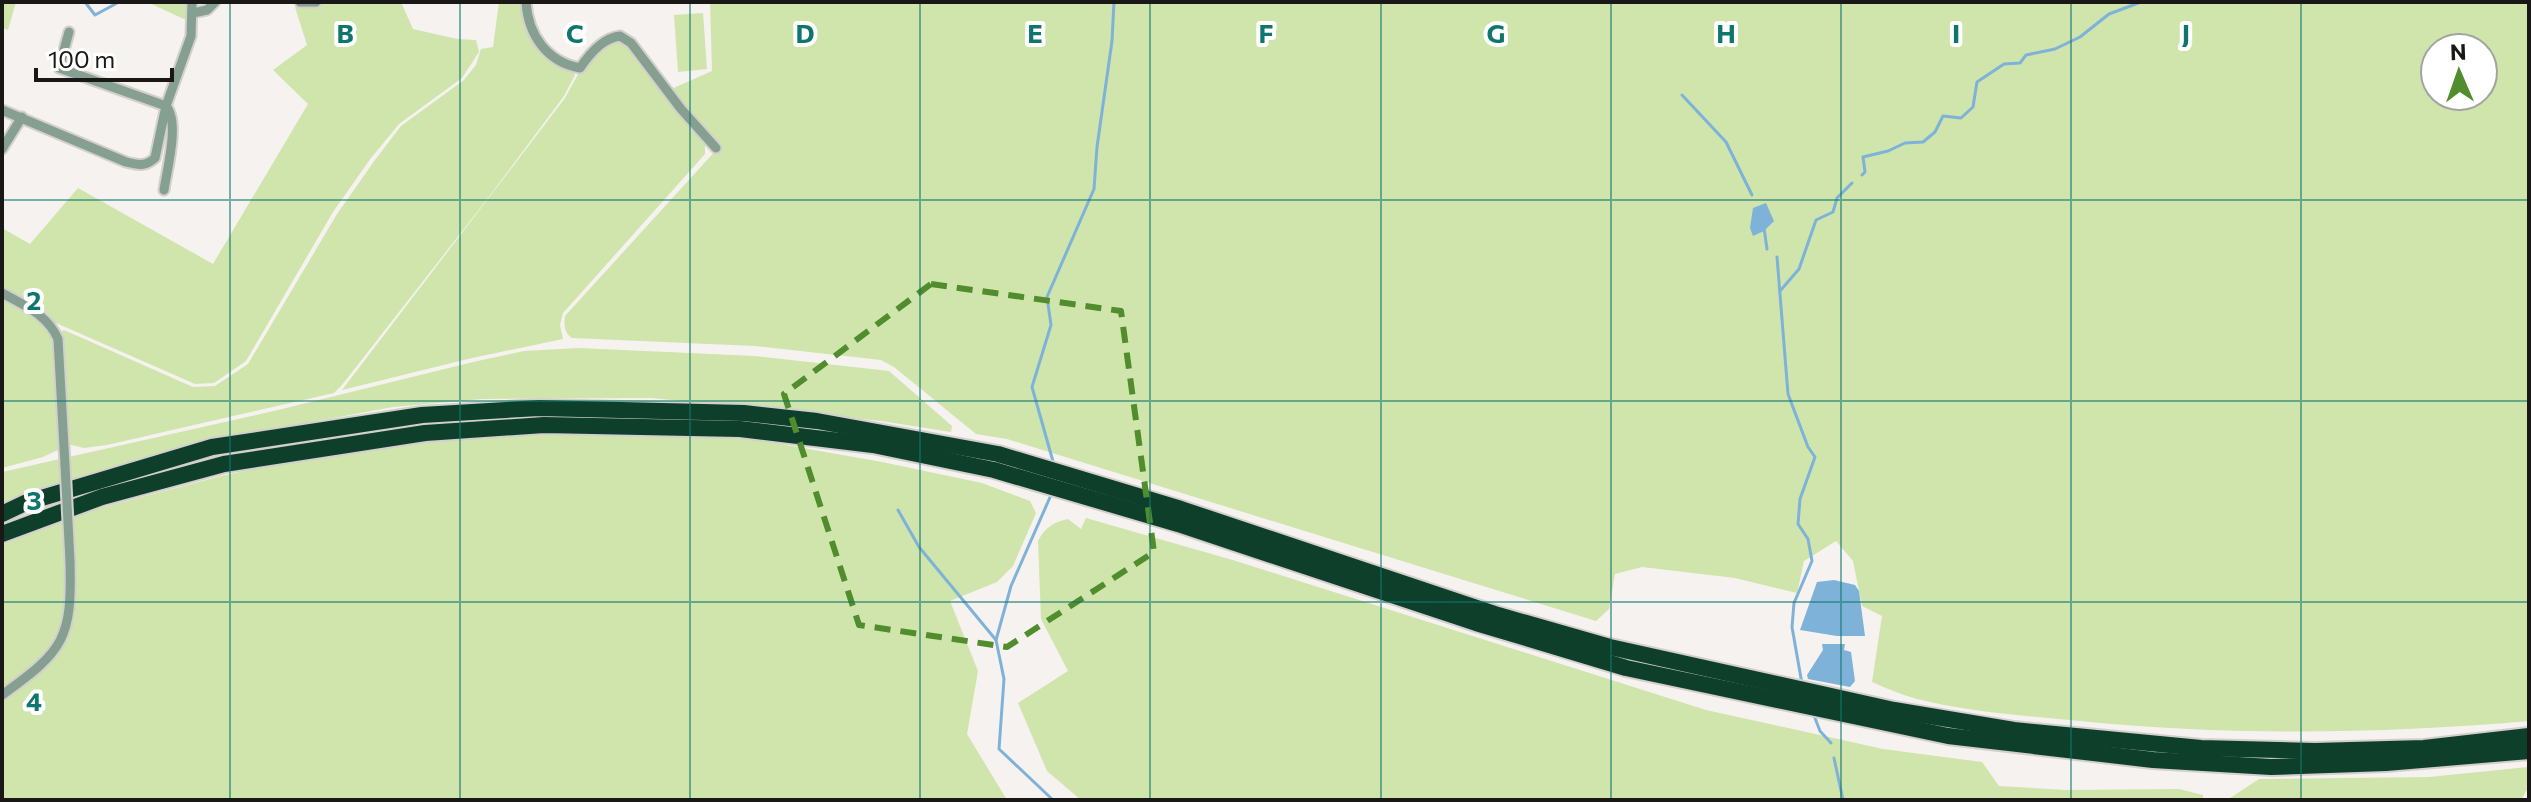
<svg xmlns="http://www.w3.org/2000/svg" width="2531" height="802" viewBox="0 0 2531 802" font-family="Commissioner,sans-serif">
	<rect width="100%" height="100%" fill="#f6f2ef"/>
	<g fill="#cfe5ac" fill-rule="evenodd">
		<polygon points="2,2 16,2 8,30 2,28"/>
		<polygon points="147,2 187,2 186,20"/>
		<polygon points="323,2 401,2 413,29 457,39 476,40 479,52 462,78 399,124 371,158 333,212 246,361 214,383 195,384 56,323 2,290 2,228 30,244 78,188 213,264 308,104 273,70 307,45 295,7 313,6"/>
		<path d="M 499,2 L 524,2 C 530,21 536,51 553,62 C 562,68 570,66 575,75 L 564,96 L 488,198 L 342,385 L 334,393 L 107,445 L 84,448 L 67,444 L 60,332 L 64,330 L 193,387 L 215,386 L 248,364 L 337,214 L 375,160 L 401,126 L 464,80 L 476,65 L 481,49 L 493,47 Z"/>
		<path d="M 710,2 L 2529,2 L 2529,721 C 2379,734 2229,736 2080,721 C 2026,716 1969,712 1917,699 C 1902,695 1886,688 1872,682 L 1882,616 L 1862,606 L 1853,561 L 1836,541 L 1804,561 L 1797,593 L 1735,578 L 1642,567 L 1615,574 L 1609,609 L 1596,621 L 1007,439 L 976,434 L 894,367 L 881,360 L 755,346 L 572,338 C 564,333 564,325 565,316 L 718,148 L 669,90 L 712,71 ZM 2435,48 L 2483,48 L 2483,96 L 2435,96 Z"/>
		<polygon points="703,13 707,69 678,72 674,15"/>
		<polygon points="620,38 630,44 701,135 705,144 705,154 563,313 560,325 563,339 472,358 342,390 565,98 581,69 610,39"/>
		<polygon points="2,294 42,317 56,339 60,449 43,457 2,468"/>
		<polygon points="579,348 755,356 889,371 952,426 951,432 881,421 651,398 482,399 393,407 274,429 158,455 2,504 2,472 278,410 473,362 524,351"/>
		<polygon points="541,432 741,437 882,462 982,483 1030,501 1036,513 1013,566 997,582 950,601 978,671 967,734 1007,800 2,800 2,545 85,512 221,476 323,454 424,439"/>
		<path d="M 1086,518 L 1236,561 L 1706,710 L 1883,749 L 1982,762 L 1999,786 L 2065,790 L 2179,789 L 2203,795 L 2203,800 L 1081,800 L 1047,771 L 1018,703 L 1068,671 L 1041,619 L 1038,541 C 1045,527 1054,522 1068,519 L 1081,529 Z"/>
		<polygon points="2528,767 2529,786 2521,800 2227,800 2259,779 2429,777"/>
	</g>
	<g fill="#7eb2d9">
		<polygon points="1766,203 1774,221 1764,231 1753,236 1750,228 1753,208"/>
		<polygon points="1834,580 1855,585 1859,591 1865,636 1837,636 1800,630 1817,582"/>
		<polygon points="1822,644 1845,644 1844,650 1851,652 1855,681 1850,687 1808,679 1807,675 1823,650"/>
	</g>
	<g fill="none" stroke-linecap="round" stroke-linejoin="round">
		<g stroke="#7eb2d9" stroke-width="3">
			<polyline points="85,2 95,15 119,2"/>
			<polyline points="1682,95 1726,142 1752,195"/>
			<polyline points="1862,175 1865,172 1863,157 1888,151 1905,143 1923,142 1935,132 1943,116 1961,118 1973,107 1977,82 2004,64 2020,63 2026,55 2055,49 2080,37 2109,14 2141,2"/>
			<polyline points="1764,228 1767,249"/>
			<polyline points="1777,257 1788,394 1808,447 1815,457 1800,499 1798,524 1808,539 1812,561 1794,603 1792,627 1802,684"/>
			<polyline points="1780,291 1799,269 1816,220 1833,212 1837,198 1852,183"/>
			<polyline points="1054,465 1032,387 1051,325 1047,297 1094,189 1097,147 1112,41 1114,2"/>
			<polyline points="1051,495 1011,586 996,640 1004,679 999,749 1053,800"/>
			<polyline points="898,510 919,547 996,640"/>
			<polyline points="1813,713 1820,731 1831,743"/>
			<polyline points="1834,758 1843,800"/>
		</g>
		<defs>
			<g id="street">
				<polyline points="300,2 316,2"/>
				<path d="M 526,2 C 528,35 547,62 580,68 C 590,53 603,38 620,36 L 631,43 L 681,109 L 716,148"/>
				<polyline points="193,13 207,10 215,2"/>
				<path d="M 69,32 L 59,68 L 166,106 C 180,122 167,169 164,190"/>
				<path d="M 2,110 L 126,162 C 138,165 145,167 155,158 L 166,106 L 191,36 L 192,2"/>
				<polyline points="2,149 22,117"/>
				<path d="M 2,293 C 25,306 47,314 58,339 L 65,465"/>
				<path d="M 2,695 C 65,650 72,638 70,561"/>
			</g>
			<g id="highway">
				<polyline points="2,514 25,503 212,447 422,415 539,408 744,413 817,421 998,454 1181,509 1498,615 1610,647 1894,710 2014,730 2201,748 2315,751 2424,748 2529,736"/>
				<polyline points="2,534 102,497 224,464 425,433 544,425 740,429 873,445 994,470 1178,524 1476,623 1626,668 1948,736 2153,760 2271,767 2386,763 2529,751"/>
			</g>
		</defs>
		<use href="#street" stroke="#d3cfcc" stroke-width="13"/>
		<use href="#highway" stroke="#d3cfcc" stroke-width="20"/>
		<use href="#street" stroke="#859f91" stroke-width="9"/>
		<use href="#highway" stroke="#0e3f2b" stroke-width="16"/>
		<defs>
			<polyline id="street-bridge" points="65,465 70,561"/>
		</defs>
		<use href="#street-bridge" stroke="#d3cfcc" stroke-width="13" stroke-linecap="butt"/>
		<use href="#street-bridge" stroke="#859f91" stroke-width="9"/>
	</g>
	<path fill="none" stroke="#518d2d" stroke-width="6" stroke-dasharray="16 10" stroke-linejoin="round" d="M 931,284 L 1121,311 L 1154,552 L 1007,647 L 859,625 L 784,394 Z"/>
	<path fill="none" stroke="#0f766e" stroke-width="2" stroke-opacity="0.55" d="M 230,2 L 230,800M 460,2 L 460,800M 690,2 L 690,800M 920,2 L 920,800M 1150,2 L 1150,800M 1381,2 L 1381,800M 1611,2 L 1611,800M 1841,2 L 1841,800M 2071,2 L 2071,800M 2301,2 L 2301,800M 2,200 L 2529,200M 2,401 L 2529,401M 2,602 L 2529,602"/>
	<g font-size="26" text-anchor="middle" font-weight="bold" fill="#0f766e" stroke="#fff" stroke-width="8" stroke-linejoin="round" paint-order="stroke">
		<text x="345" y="43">B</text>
		<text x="575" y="43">C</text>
		<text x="805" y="43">D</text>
		<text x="1035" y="43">E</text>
		<text x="1266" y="43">F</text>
		<text x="1496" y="43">G</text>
		<text x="1726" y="43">H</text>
		<text x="1956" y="43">I</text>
		<text x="2186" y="43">J</text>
		<text x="34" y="310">2</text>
		<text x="34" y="510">3</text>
		<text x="34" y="711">4</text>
	</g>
	<rect width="2531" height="802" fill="none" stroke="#191817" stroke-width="8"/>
	<g transform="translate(2459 72) rotate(358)"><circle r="38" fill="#ffffff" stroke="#a3a3a2" stroke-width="2"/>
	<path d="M0-6L14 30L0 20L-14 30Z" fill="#518d2d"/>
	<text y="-12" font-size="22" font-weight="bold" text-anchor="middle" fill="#191817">N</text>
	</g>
	<path d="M36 68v12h136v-12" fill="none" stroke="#191817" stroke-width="4"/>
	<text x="48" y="68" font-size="24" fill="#191817" stroke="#ffffff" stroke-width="6" paint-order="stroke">100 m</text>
</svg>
